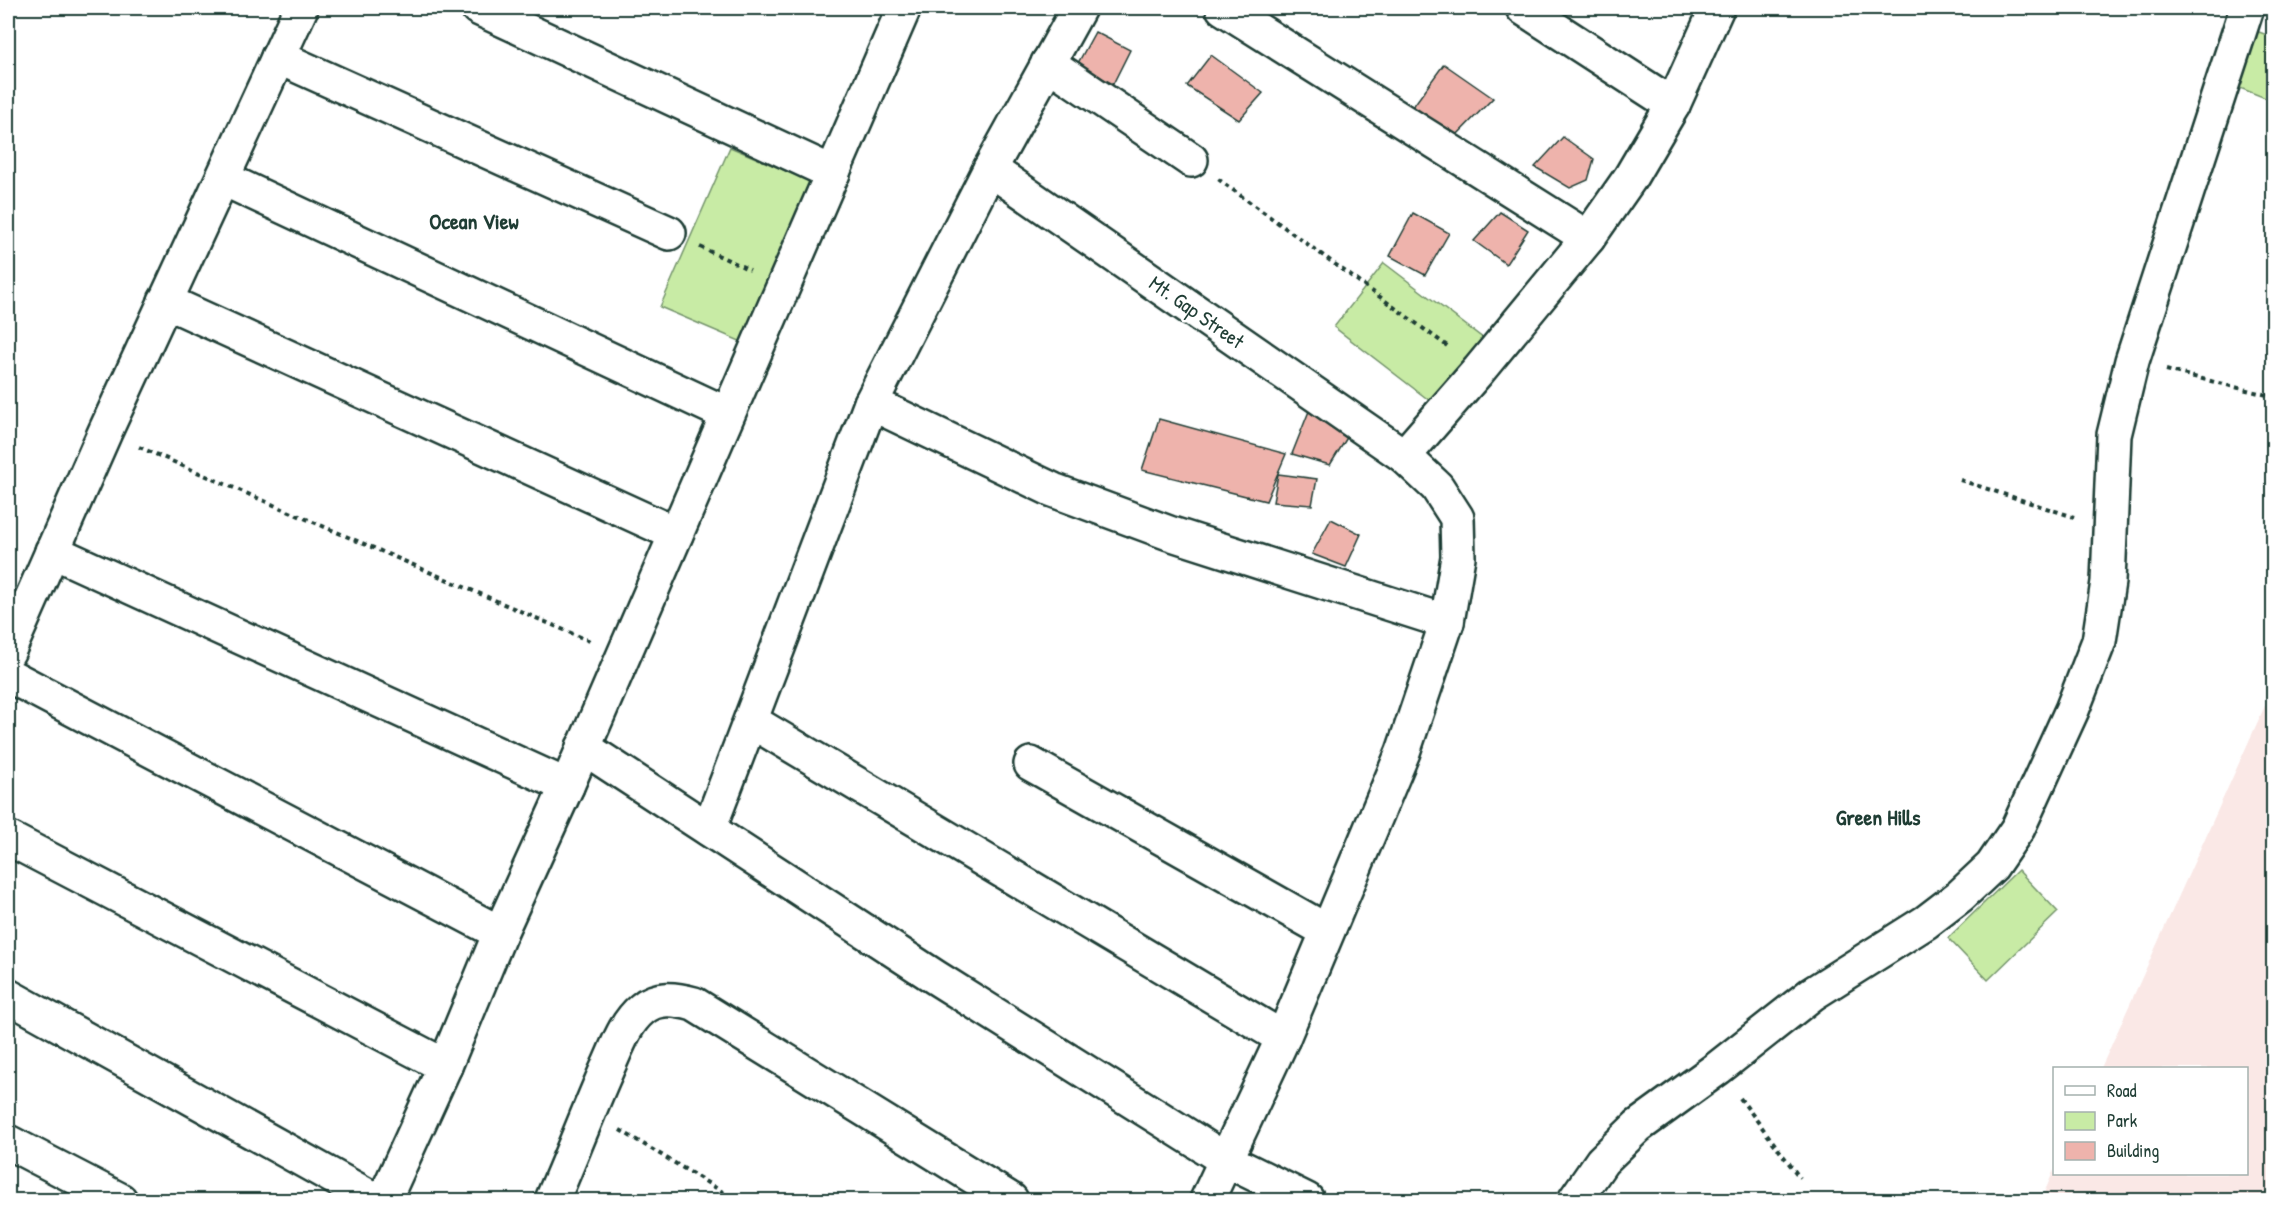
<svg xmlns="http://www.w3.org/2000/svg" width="2281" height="1208" viewBox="0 0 2281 1208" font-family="'Patrick Hand',sans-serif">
	<rect width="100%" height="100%" fill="#fff"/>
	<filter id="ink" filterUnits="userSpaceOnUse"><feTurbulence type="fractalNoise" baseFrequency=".0167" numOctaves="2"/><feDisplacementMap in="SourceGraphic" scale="12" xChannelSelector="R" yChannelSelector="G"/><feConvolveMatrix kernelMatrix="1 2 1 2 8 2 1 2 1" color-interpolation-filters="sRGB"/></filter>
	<g filter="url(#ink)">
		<polygon fill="#fae8e6" points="2273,688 2273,1200 2041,1200 2054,1170 2054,1174 2246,1174 2246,1068 2101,1068"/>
		<g fill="#c8eba5" stroke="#74946c" stroke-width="1.5">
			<polygon points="2256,31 2273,37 2273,101 2235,86"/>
			<polygon points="730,147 812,182 742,342 660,307"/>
			<polygon points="1384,263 1484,339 1434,404 1334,327"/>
			<polygon points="2018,870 2058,912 1988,980 1948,938"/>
		</g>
		<g fill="#eeb3ac" stroke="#1f3d34" stroke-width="1.5">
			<polygon points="1095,32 1130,50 1113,84 1077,65"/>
			<polygon points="1211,55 1263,93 1239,120 1187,86"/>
			<polygon points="1444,64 1493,98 1451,141 1409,112"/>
			<polygon points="1563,137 1594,159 1588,180 1570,188 1535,167"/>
			<polygon points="1500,212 1528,230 1506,264 1474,241"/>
			<polygon points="1413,213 1449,233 1425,275 1390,256"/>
			<polygon points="1311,406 1353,428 1330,465 1292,454"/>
			<polygon points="1159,419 1286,454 1266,501 1142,470"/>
			<polygon points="1278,474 1317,479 1312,505 1273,502"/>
			<polygon points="1331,519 1361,534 1346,567 1312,554"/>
		</g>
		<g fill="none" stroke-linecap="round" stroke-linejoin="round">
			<defs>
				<g id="street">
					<polyline points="478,8 833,173"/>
					<polyline points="1223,8 1588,238"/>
					<polyline points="1523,8 1673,105"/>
					<polyline points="278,57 669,233"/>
					<polyline points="1048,63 1191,160"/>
					<polyline points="990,169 1404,456 1437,487 1457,518 1458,557 1447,622 1403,752 1283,1038 1207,1200"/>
					<polyline points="224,179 727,414"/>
					<polyline points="165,301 676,534"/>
					<polyline points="871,403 1053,490 1169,533 1447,622"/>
					<polyline points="1404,456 1479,370 1588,238 1630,178 1673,105 1717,8"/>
					<polyline points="52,551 567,786"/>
					<polyline points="8,652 105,432 301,8"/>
					<polyline points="8,675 500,933"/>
					<polyline points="751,721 1283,1038"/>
					<polyline points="583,747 935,977 1226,1160 1307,1200"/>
					<polyline points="1031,764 1327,931"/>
					<polyline points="709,829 871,403 990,169 1079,8"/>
					<polyline points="8,838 445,1066"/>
					<polyline points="8,996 375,1200"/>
					<polyline points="8,1142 120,1200"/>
					<polyline points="384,1200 445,1066 500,933 567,786 904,8"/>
					<path d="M 552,1200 C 571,1157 588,1112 607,1069 C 617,1048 624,1024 642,1009 C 657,996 676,999 694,1004 L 1011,1200"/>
					<polyline points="1575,1200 1602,1161 1638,1126 1718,1068 1812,994 1926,922 1960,896 1992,866 2018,828 2072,710 2099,641 2108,582 2114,435 2132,361 2247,8"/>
				</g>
			</defs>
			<use href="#street" stroke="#1f3d34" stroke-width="38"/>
			<g stroke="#1f3d34" stroke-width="4" stroke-dasharray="4.5 4.5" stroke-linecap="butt">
				<polyline points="1218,179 1450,348"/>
				<polyline points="700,247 750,270"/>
				<polyline points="2166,370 2271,396 2274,389"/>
				<polyline points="139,447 592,642"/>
				<polyline points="1960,480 2074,517"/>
				<polyline points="1740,1098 1800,1178"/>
				<polyline points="620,1130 736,1200"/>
			</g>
			<use href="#street" stroke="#fff" stroke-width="33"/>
		</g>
	</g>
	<g text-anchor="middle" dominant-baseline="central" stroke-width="5" stroke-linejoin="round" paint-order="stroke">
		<g font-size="21" fill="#1f3d34" stroke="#fff">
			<text transform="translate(1197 312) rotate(35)">Mt. Gap Street</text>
		</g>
		<g font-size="22" font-weight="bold" fill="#1f3d34" stroke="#fff">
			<text x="474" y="221">Ocean View</text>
			<text x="1878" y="817">Green Hills</text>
		</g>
	</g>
	<rect width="2281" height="1208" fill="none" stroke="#fff" stroke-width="30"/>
	<rect x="15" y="15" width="2251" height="1178" fill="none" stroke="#1f3d34" stroke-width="2" filter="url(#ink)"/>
	<rect x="2053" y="1067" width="195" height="108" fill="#ffffff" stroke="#a5b1ae" stroke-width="1.5"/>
	<rect x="2065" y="1086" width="30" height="9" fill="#ffffff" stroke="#a5b1ae" stroke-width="1.5"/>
	<text x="2107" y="1097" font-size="18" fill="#1f3d34">Road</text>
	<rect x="2065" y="1112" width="30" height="18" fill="#c8eba5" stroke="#a5b1ae" stroke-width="1.5"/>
	<text x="2107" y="1127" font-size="18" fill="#1f3d34">Park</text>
	<rect x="2065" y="1142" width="30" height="18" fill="#eeb3ac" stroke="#a5b1ae" stroke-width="1.5"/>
	<text x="2107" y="1157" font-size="18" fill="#1f3d34">Building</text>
</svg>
